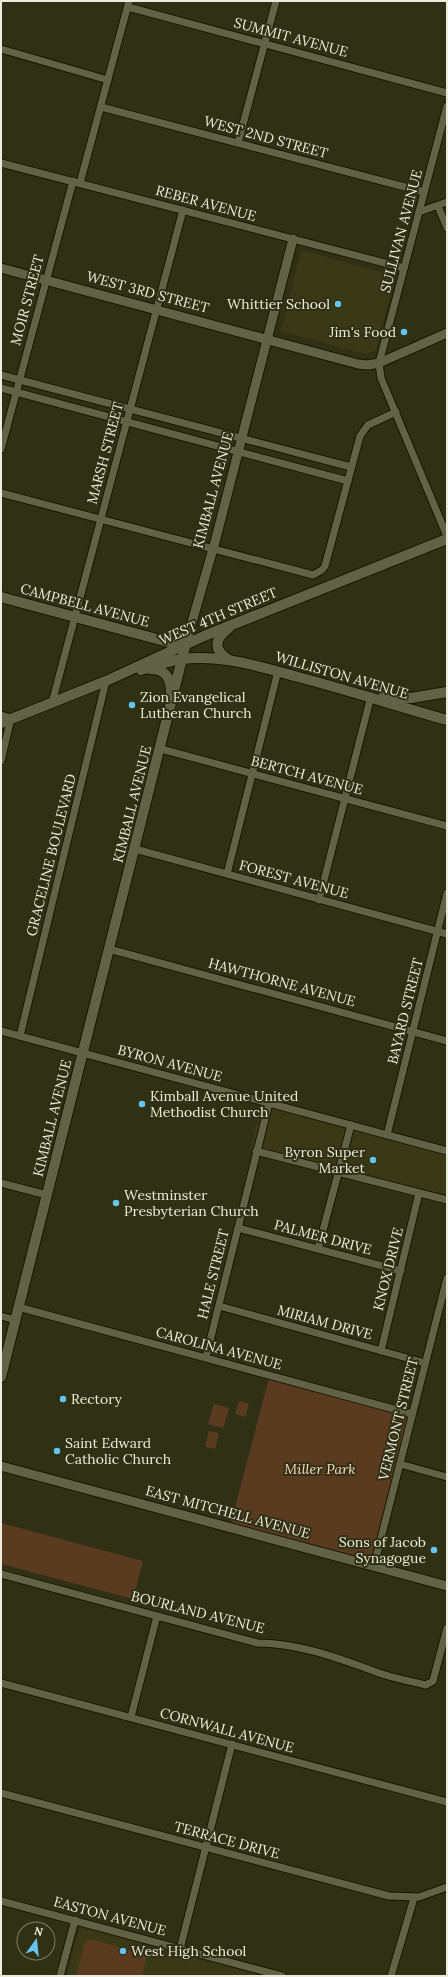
<svg xmlns="http://www.w3.org/2000/svg" width="448" height="1977" viewBox="0 0 448 1977" font-family="Lora,serif">
	<rect width="100%" height="100%" fill="#303015"/>
	<g fill="#393916">
		<polygon points="301,250 395,276 376,351 365,354 281,331"/>
		<polygon points="262,1105 447,1155 447,1195 250,1149"/>
		<polygon points="80,1925 263,1976 67,1976"/>
	</g>
	<g fill="#5b3b20">
		<polygon points="269,1378 409,1416 371,1560 231,1523"/>
		<polygon points="239,1401 249,1404 245,1417 235,1414"/>
		<polygon points="214,1404 229,1408 223,1428 208,1424"/>
		<polygon points="209,1431 219,1433 215,1449 205,1447"/>
		<polygon points="1,1523 143,1561 133,1599 1,1564"/>
		<polygon points="90,1939 147,1955 142,1976 76,1976 85,1942"/>
	</g>
	<g fill="none" stroke-linecap="round" stroke-linejoin="round">
		<defs>
			<g id="minor">
				<polyline points="128,7 447,93"/>
				<polyline points="1,49 108,80"/>
				<polyline points="447,106 379,363 381,378 447,536"/>
				<polyline points="101,107 424,192"/>
				<polyline points="238,143 276,1"/>
				<polyline points="1,163 404,268"/>
				<polyline points="80,183 129,1"/>
				<polyline points="438,206 447,228"/>
				<polyline points="419,212 447,202"/>
				<polyline points="1,375 351,467"/>
				<polyline points="1,388 348,481"/>
				<polyline points="1,449 73,181"/>
				<polyline points="1,493 313,575 322,570 325,566 360,436 368,425 396,412"/>
				<polyline points="52,703 183,210"/>
				<polyline points="1,715 11,718 1,761"/>
				<polyline points="161,749 447,826"/>
				<polyline points="135,849 447,934"/>
				<polyline points="227,874 278,671"/>
				<polyline points="319,900 371,696"/>
				<polyline points="109,949 447,1041"/>
				<polyline points="1,1031 447,1151"/>
				<polyline points="20,1036 106,681"/>
				<polyline points="387,1135 447,893"/>
				<polyline points="256,1151 447,1200"/>
				<polyline points="1,1183 47,1195"/>
				<polyline points="238,1228 401,1271"/>
				<polyline points="318,1249 351,1125"/>
				<polyline points="219,1306 425,1363"/>
				<polyline points="18,1307 412,1414"/>
				<polyline points="1,1316 15,1320"/>
				<polyline points="381,1351 419,1193"/>
				<polyline points="206,1357 269,1103"/>
				<polyline points="400,1464 447,1477"/>
				<polyline points="374,1566 447,1278"/>
				<path d="M 1,1574 L 257,1643 C 298,1643 338,1658 376,1672 C 392,1678 410,1681 426,1685 L 433,1681 L 447,1628"/>
				<polyline points="1,1683 447,1802"/>
				<polyline points="131,1717 157,1616"/>
				<polyline points="1,1793 389,1896 419,1897 447,1887"/>
				<polyline points="1,1901 282,1976"/>
				<polyline points="180,1949 232,1744"/>
				<polyline points="60,1976 75,1920"/>
				<polyline points="391,1976 414,1898"/>
			</g>
			<g id="tertiary">
				<polyline points="1,268 358,364 368,365 379,363 447,333"/>
				<polyline points="186,643 215,542 293,239"/>
				<polyline points="1,1466 447,1586"/>
			</g>
			<g id="secondary">
				<polyline points="1,597 168,642 185,643"/>
				<path d="M 229,660 C 213,650 214,639 229,628"/>
				<path d="M 150,669 C 166,669 171,678 171,693"/>
				<path d="M 141,670 C 154,666 168,661 182,659 C 221,654 261,667 298,677 C 348,690 397,706 447,720"/>
				<polyline points="383,697 411,698 447,692"/>
				<polyline points="1,723 106,681 204,636 447,539"/>
				<polyline points="1,1377 186,643"/>
			</g>
		</defs>
		<use href="#minor" stroke="#181800" stroke-width="9"/>
		<use href="#tertiary" stroke="#181800" stroke-width="11"/>
		<use href="#secondary" stroke="#181800" stroke-width="12"/>
		<use href="#minor" stroke="#626246" stroke-width="7"/>
		<use href="#tertiary" stroke="#626246" stroke-width="9"/>
		<use href="#secondary" stroke="#626246" stroke-width="10"/>
	</g>
	<g fill="#65c5ee" stroke="#303015" stroke-width="1.5">
		<circle cx="338" cy="304" r="4"/>
		<circle cx="404" cy="332" r="4"/>
		<circle cx="132" cy="705" r="4"/>
		<circle cx="142" cy="1104" r="4"/>
		<circle cx="373" cy="1160" r="4"/>
		<circle cx="116" cy="1203" r="4"/>
		<circle cx="63" cy="1399" r="4"/>
		<circle cx="57" cy="1451" r="4"/>
		<circle cx="434" cy="1550" r="4"/>
		<circle cx="123" cy="1951" r="4"/>
	</g>
	<g text-anchor="middle" dominant-baseline="central" stroke-width="4" stroke-linejoin="round" paint-order="stroke">
		<g font-size="14" fill="#ececdc" stroke="#303015">
			<text transform="translate(291 37) rotate(15)">SUMMIT AVENUE</text>
			<text transform="translate(266 137) rotate(15)">WEST 2ND STREET</text>
			<text transform="translate(206 203) rotate(15)">REBER AVENUE</text>
			<text transform="translate(401 231) rotate(-75)">SULLIVAN AVENUE</text>
			<text transform="translate(148 292) rotate(15)">WEST 3RD STREET</text>
			<text transform="translate(27 300) rotate(-75)">MOIR STREET</text>
			<text transform="translate(105 453) rotate(-75)">MARSH STREET</text>
			<text transform="translate(213 490) rotate(-75)">KIMBALL AVENUE</text>
			<text transform="translate(85 605) rotate(15)">CAMPBELL AVENUE</text>
			<text transform="translate(218 616) rotate(-23)">WEST 4TH STREET</text>
			<text transform="translate(342 675) rotate(16)">WILLISTON AVENUE</text>
			<text transform="translate(307 775) rotate(15)">BERTCH AVENUE</text>
			<text transform="translate(132 804) rotate(-76)">KIMBALL AVENUE</text>
			<text transform="translate(51 855) rotate(-76)">GRACELINE BOULEVARD</text>
			<text transform="translate(294 879) rotate(15)">FOREST AVENUE</text>
			<text transform="translate(282 982) rotate(15)">HAWTHORNE AVENUE</text>
			<text transform="translate(405 1011) rotate(-76)">BAYARD STREET</text>
			<text transform="translate(170 1063) rotate(15)">BYRON AVENUE</text>
			<text transform="translate(52 1118) rotate(-76)">KIMBALL AVENUE</text>
			<text transform="translate(323 1237) rotate(15)">PALMER DRIVE</text>
			<text transform="translate(388 1269) rotate(-76)">KNOX DRIVE</text>
			<text transform="translate(213 1274) rotate(-76)">HALE STREET</text>
			<text transform="translate(325 1322) rotate(15)">MIRIAM DRIVE</text>
			<text transform="translate(219 1348) rotate(15)">CAROLINA AVENUE</text>
			<text transform="translate(398 1419) rotate(-76)">VERMONT STREET</text>
			<text transform="translate(228 1512) rotate(15)">EAST MITCHELL AVENUE</text>
			<text transform="translate(198 1612) rotate(14)">BOURLAND AVENUE</text>
			<text transform="translate(227 1730) rotate(15)">CORNWALL AVENUE</text>
			<text transform="translate(227 1840) rotate(15)">TERRACE DRIVE</text>
			<text transform="translate(110 1916) rotate(15)">EASTON AVENUE</text>
		</g>
		<g font-size="14" fill="#ececdc" stroke="#303015" text-anchor="start">
			<text x="330" y="304" text-anchor="end">Whittier School</text>
			<text x="396" y="332" text-anchor="end">Jim's Food</text>
			<text x="140" y="697">Zion Evangelical<tspan x="140" dy="16">Lutheran Church</tspan></text>
			<text x="150" y="1096">Kimball Avenue United<tspan x="150" dy="16">Methodist Church</tspan></text>
			<text x="365" y="1152" text-anchor="end">Byron Super<tspan x="365" dy="16">Market</tspan></text>
			<text x="124" y="1195">Westminster<tspan x="124" dy="16">Presbyterian Church</tspan></text>
			<text x="71" y="1399">Rectory</text>
			<text x="65" y="1443">Saint Edward<tspan x="65" dy="16">Catholic Church</tspan></text>
			<text x="426" y="1542" text-anchor="end">Sons of Jacob<tspan x="426" dy="16">Synagogue</tspan></text>
			<text x="131" y="1951">West High School</text>
		</g>
		<g font-size="14" font-style="italic" fill="#f8d9c0" stroke="#303015">
			<text x="320" y="1469">Miller Park</text>
		</g>
	</g>
	<rect width="448" height="1977" fill="none" stroke="#ececdc" stroke-width="4"/>
	<g transform="translate(36 1941) rotate(15)"><circle r="19" fill="#303015" stroke="#7b7b65"/>
	<path d="M0-3L7 15L0 10L-7 15Z" fill="#65c5ee"/>
	<text y="-6" font-size="11" font-weight="bold" text-anchor="middle" fill="#ececdc">N</text>
	</g>
</svg>
